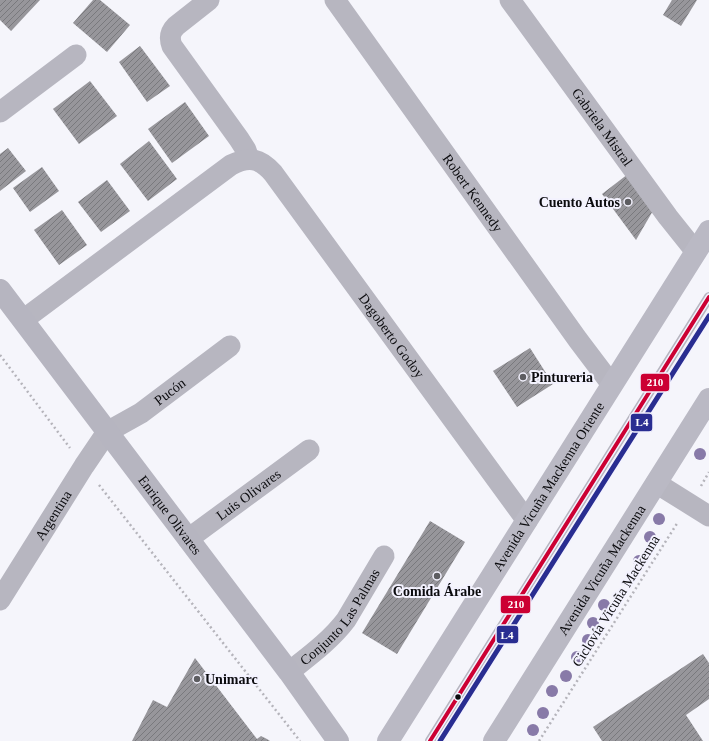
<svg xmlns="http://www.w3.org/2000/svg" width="709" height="741" viewBox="0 0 709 741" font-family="Georgia,serif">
	<defs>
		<pattern id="building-hatch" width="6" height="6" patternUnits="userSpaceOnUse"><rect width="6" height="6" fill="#97969b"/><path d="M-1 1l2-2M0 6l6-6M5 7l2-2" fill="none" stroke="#79797d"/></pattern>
	</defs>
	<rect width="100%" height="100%" fill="#f5f5fb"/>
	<g fill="url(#building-hatch)">
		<polygon points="0,0 40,0 11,31 0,20"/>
		<polygon points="93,0 100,0 130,25 107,52 73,23"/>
		<polygon points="672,0 697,0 681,26 663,15"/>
		<polygon points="140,46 170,86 147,102 119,62"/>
		<polygon points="90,81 117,116 79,144 53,109"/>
		<polygon points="185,102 209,136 172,163 148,129"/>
		<polygon points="149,141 177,179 148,201 120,164"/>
		<polygon points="8,148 26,171 0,191 0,154"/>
		<polygon points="42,167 59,191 30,212 13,188"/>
		<polygon points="628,174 654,209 636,240 602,194"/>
		<polygon points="107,180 130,211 101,232 78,202"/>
		<polygon points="62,210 87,245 59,265 34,230"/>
		<polygon points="530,348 553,384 517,407 493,371"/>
		<polygon points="430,521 465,542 397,654 362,633"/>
		<polygon points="703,654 709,663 709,699 686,715 703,741 602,741 593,727"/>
		<polygon points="195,658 257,739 261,736 267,739 270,741 132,741 153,700 167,707"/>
	</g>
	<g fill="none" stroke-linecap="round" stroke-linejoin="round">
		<g stroke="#b5b4bb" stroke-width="2.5" stroke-dasharray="2 3" stroke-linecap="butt">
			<polyline points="0,355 70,448"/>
			<polyline points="99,485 300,741"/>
			<polyline points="701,486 709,472"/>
			<polyline points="539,741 678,522"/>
		</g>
		<polyline stroke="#b7b6c0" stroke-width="10" points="430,741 709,297"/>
		<g stroke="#b7b6c0" stroke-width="21">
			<path d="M 209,0 L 176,26 C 170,32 169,38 172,46 L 239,139 L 246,150 L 249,159"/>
			<path id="s1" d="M 335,0 L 578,340 L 612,385"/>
			<path id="s2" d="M 510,0 L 668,217 L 696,252"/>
			<polyline points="0,112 76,55"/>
			<path id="s3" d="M 23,320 L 231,165 C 249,156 260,158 273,173 L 527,521"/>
			<polyline points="656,483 709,516"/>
			<path id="s4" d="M 188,539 L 309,450"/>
			<path id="s5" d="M 0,600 L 84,466 L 107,432 L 141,413 L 230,346"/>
			<path id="s6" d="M 289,672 C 309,656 330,641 346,620 L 384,556"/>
		</g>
		<path stroke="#b6b5c0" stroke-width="22" id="s7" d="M 0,290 L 289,672 L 338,741"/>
		<g stroke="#bab9c4" stroke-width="22">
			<path id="s8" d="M 388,741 L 709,231"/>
			<path id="s9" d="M 494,741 L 709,399"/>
		</g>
		<defs>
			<polyline id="bus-1" points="430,741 709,297"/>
		</defs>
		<use href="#bus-1" stroke="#f3f2fe" stroke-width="7"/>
		<use href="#bus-1" stroke="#c03" stroke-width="4"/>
		<defs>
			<polyline id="metro-1" points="440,741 709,316"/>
		</defs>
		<use href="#metro-1" stroke="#f3f2fe" stroke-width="8"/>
		<use href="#metro-1" stroke="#292d91" stroke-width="5"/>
	</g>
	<g fill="#887aa8">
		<circle cx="700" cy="454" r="6"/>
		<circle cx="659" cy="519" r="6"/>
		<circle cx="650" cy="537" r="6"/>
		<circle cx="639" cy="561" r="6"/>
		<circle cx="604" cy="605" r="6"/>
		<circle cx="593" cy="623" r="6"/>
		<circle cx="588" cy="640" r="6"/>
		<circle cx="577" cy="657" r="6"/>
		<circle cx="566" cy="676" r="6"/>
		<circle cx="552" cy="691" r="6"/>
		<circle cx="543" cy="713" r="6"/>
		<circle cx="533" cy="730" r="6"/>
	</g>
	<g fill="#5d5d61" stroke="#f3f2fe" stroke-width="1.5">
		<circle cx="628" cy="202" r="4"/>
		<circle cx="523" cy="377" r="4"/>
		<circle cx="437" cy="576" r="4"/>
		<circle cx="197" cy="679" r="4"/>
	</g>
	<circle fill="#0b0b0e" stroke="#f3f2fe" stroke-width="1.5" cx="458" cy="697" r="3.5"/>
	<g text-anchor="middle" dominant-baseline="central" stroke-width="4" stroke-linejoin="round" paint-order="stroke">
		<g font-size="14" fill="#0b0b0e" stroke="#f3f2fe">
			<text stroke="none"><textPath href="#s2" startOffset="157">Gabriela Mistral</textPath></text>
			<text stroke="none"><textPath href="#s1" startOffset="237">Robert Kennedy</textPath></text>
			<text stroke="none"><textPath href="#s3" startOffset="508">Dagoberto Godoy</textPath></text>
			<text stroke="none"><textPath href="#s5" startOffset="274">Pucón</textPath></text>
			<text stroke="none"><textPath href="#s8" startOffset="301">Avenida Vicuña Mackenna Oriente</textPath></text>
			<text stroke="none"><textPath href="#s4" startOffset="75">Luis Olivares</textPath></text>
			<text stroke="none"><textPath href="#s7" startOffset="282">Enrique Olivares</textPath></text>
			<text stroke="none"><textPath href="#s5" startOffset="100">Argentina</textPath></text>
			<text stroke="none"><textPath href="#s9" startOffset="202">Avenida Vicuña Mackenna</textPath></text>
			<text transform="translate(616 601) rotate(-58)">Ciclovía Vicuña Mackenna</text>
			<text stroke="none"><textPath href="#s6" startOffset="76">Conjunto Las Palmas</textPath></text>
		</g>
		<g font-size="14" font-weight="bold" fill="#0b0b0e" stroke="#f3f2fe" text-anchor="start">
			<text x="620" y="202" text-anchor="end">Cuento Autos</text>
			<text x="531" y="377">Pintureria</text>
			<text x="437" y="591" text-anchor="middle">Comida Árabe</text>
			<text x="205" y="679">Unimarc</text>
		</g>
	</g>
	<g stroke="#f3f2fe" stroke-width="1.5">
		<rect x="640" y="373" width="30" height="19" rx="4" fill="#c03"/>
		<rect x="630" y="413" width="23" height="19" rx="4" fill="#292d91"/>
		<rect x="500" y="595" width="31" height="19" rx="4" fill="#c03"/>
		<rect x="496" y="625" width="23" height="19" rx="4" fill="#292d91"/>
	</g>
	<g font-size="11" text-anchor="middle" font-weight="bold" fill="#fff">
		<text x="655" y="386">210</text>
		<text x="642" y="426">L4</text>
		<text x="516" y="608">210</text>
		<text x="507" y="639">L4</text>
	</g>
</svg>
